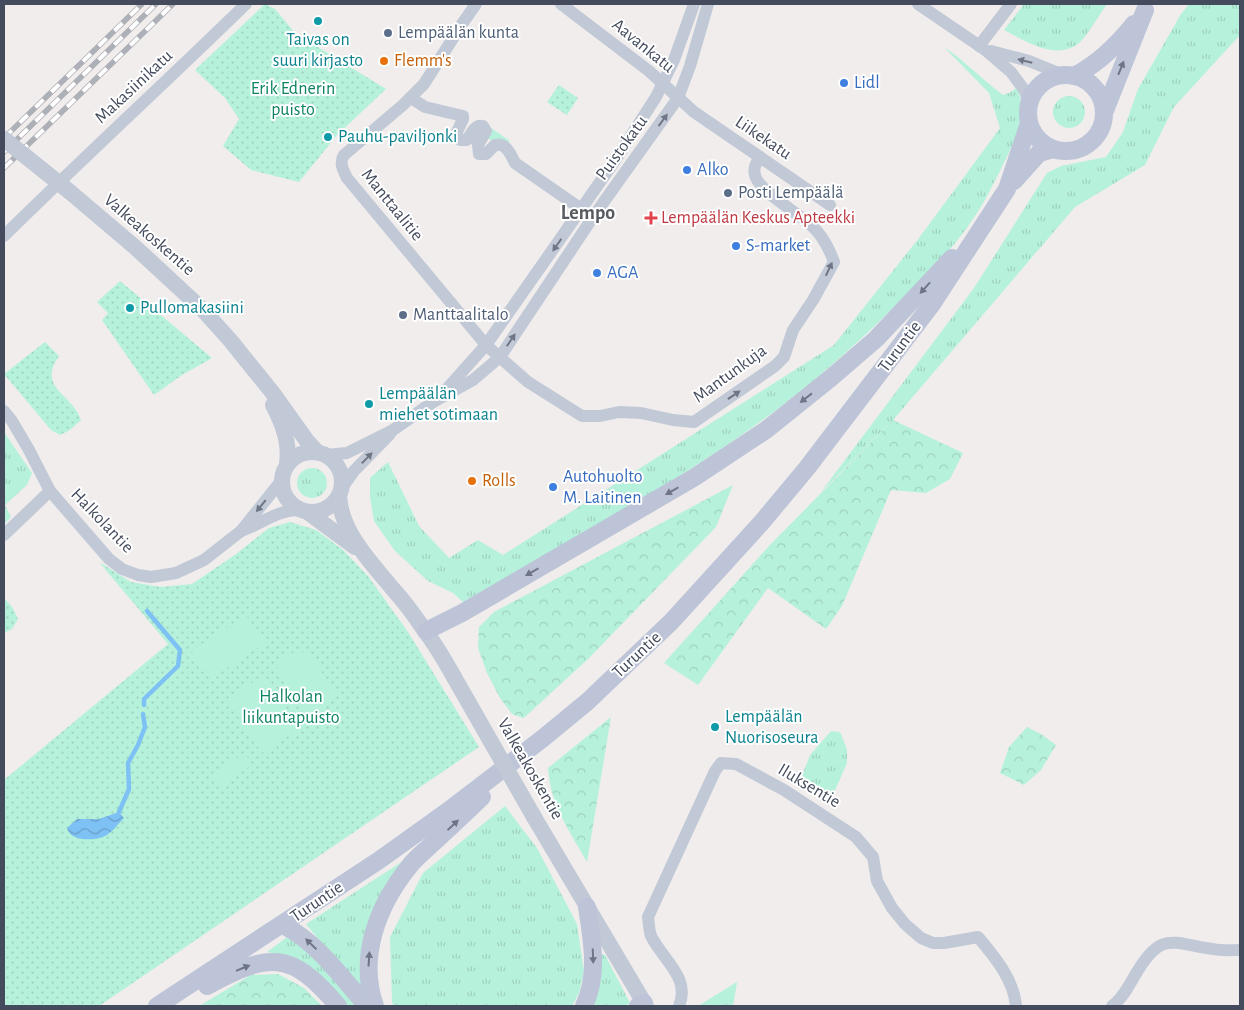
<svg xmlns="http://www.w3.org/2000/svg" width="1244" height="1010" viewBox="0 0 1244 1010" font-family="'Alegreya Sans',sans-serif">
	<defs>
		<pattern id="grass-tufts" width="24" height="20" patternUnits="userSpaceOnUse" patternTransform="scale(1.25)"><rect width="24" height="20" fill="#b6f2db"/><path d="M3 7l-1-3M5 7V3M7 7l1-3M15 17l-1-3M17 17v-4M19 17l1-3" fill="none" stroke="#9ed1be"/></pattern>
		<pattern id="forest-crowns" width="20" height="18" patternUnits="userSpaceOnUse" patternTransform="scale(1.25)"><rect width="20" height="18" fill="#b6f2db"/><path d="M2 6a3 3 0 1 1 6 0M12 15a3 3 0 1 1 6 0" fill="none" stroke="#9ed1be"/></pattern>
		<pattern id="park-dots" width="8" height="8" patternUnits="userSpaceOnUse" patternTransform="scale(1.25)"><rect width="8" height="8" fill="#b6f2db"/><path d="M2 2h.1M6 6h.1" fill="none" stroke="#9ed1be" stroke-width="1.8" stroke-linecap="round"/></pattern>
		<pattern id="water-waves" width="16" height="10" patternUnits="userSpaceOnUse" patternTransform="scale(1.25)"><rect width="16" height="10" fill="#7ec1f4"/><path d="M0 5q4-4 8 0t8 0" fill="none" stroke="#699fc9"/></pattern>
	</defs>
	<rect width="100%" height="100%" fill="#f0edec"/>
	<g fill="url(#grass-tufts)">
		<path d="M 1024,4 L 1107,4 C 1099,15 1092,28 1083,39 C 1061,64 1027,42 1004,30 Z"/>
		<polygon points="1189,4 1240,4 1240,35 1174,107 1145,165 1075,207 893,420 821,492 974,288 1047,173 1061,166 1106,157 1123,132 1138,89 1181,14"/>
		<path d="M 944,47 C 965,61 983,80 1003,95 L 1011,92 L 1017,87 C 1029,119 1013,144 999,173 C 991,188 983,205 973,219 C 952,251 924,277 897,304 C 851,350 803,392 750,429 C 668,487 578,536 491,587 L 463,602 L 453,593 L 428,581 L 395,551 L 374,521 L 370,497 L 370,478 L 388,462 L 419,526 L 449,558 L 478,540 L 503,555 L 834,345 L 919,238 L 1000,128 L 989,93 Z"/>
		<circle cx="1069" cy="112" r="16"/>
		<path d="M 488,126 L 510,141 C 502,144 493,142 486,137 Z"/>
		<polygon points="4,432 32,473 27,485 5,505 11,517 4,524"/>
		<circle cx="312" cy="483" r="15"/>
		<polygon points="831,731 840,732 847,749 847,763 829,804 798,786 810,755"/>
		<polygon points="505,806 537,848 577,924 584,971 579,993 572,1006 393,1006 392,1002 390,937 423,873"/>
		<polygon points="403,861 391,882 366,998 306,924"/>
		<polygon points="287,937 309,952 356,1006 346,1006 295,958 267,952"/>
		<polygon points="601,954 605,955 630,1003 625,1006 590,1006"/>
		<polygon points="737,982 733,1006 698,1006"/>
	</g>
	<g fill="url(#forest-crowns)">
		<polygon points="893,420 963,453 950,479 926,493 891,490 842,606 826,629 768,588 698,685 664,663 768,547"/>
		<polygon points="733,485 716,527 588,659 526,716 523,718 512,714 500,698 487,673 478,648 479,627 494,612"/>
		<path d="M 611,717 L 587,862 C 570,832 550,804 548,768 Z"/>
		<polygon points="1027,727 1041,734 1056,745 1041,770 1024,785 1000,773 1009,747"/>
		<polygon points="278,974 304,988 322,1006 199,1006 251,975"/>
	</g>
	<g fill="url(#park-dots)">
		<polygon points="265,4 275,9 295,33 386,89 337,135 299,182 251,170 223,146 239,119 225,98 195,70"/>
		<polygon points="559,85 578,98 567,115 547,102"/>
		<polygon points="120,281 212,358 182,375 154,395 102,320 108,313 97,302"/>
		<path d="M 45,342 L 59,356 C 36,388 74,395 81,420 L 70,430 L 60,435 L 51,430 L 4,374 Z"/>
		<polygon points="290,522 316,530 343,550 368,576 408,632 479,747 99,1006 4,1006 4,780 168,644 99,562 131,582 161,587 192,584 236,554 269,528"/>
		<polygon points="4,598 12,607 18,619 12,629 4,633"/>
	</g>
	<g fill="#b6f2db">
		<polygon points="246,615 265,643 210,679 191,651"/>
		<polygon points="297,650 310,655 338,696 310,715 275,665"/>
		<polygon points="263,676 298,730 262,753 227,699"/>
		<polygon points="245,753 252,765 221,785 213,772"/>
	</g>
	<path fill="url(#water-waves)" d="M 119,812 L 124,818 C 118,824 111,834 103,837 C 91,841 70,841 67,828 L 77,819 L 99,819 Z"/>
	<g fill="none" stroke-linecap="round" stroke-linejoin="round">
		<g stroke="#7ec1f4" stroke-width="4.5">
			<polyline points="144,705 144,699 178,666 180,650 147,611"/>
			<polyline points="119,812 129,789 128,763 138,745 145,727 143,714"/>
		</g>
		<g stroke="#c1c8d6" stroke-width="12">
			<path d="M 476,4 L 462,24 L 424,84 L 403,105 L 344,155 C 339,163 343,170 347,178 L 486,345 L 528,382 L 582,416 L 600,416 L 619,412 L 641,413 L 673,420 L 694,422 L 775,366 L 784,357 L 793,330 L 813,300 L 834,262 C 829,248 823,236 812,226 C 800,214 757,190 755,175 C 753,168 756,163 760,157"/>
			<polyline points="561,4 649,71 694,112 830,205"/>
			<polyline points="918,4 984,49 1011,72 1025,91 1029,103"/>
			<polyline points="979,46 1011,4"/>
			<polyline points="991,51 1029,61 1066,76"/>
			<path d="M 411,98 L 425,107 L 463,116 L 463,119 L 456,134 L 460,140 L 467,140 C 471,134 475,124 483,126 L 486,131 L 478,145 L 479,154 L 486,154 L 495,145 C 506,142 511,155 515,163 L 587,213"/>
			<path d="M 4,236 C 83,158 166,82 246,4"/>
			<polyline points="444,392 486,345 614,162 656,97 674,60 694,4"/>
			<polyline points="4,411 12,421 29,450 50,491 109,559 122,569 138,575 151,577 176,573 204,560 241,531 281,481"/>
			<polyline points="326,455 347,453 393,430 433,402 473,380 500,357 593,217 678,98 690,66 708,4"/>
			<polyline points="342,488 354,471 390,434"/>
			<path d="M 241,531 C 262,524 276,510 299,510"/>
			<polyline points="4,535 50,491"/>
			<path d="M 679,1006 C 691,978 663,960 651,936 C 649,931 649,923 648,917 L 715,771 L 721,763 L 736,764 L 784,790 L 856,837 L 873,857 L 877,881 L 892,908 L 905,924 L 921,938 L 933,943 L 944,943 L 978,937 C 995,957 1014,980 1016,1006"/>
			<path d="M 1112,1006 C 1123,999 1130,983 1137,972 C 1162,930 1173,944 1213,949 C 1222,951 1231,950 1240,950"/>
		</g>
		<g stroke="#c1c8d6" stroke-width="16">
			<polyline points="70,192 136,248 203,310 230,340 272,392 307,441 317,452"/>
			<path d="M 273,405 C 283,424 290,443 287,464"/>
			<circle cx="312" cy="482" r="30"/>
			<path d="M 339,496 C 341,532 370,561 392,588 C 404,601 415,616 425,631 C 436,645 445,661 454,677"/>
			<polyline points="309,513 355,547"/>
			<polyline points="534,817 646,1006"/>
		</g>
		<g stroke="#bdc4d8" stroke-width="18">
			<circle cx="1066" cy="113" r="38"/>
			<path d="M 1074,76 C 1098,64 1117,45 1134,24"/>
			<polyline points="1104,113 1145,10"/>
			<polyline points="1014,181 1039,153 1053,149"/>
			<polyline points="426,631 462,613 695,477 766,430 832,377 876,339 952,258"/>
			<path d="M 283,925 C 318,943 341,977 367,1006"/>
			<path d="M 207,986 C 269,952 291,950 338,1006"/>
			<polyline points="157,1006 378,861 452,808 542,739 587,702 671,622 762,522 807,468 932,304 1007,189 1029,123"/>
			<path d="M 375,1006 C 358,958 377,907 408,868 C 414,859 424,852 432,844 C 449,828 466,813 482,797"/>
			<path d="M 584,1006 C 599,974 592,941 587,907"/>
			<polyline points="638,1006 644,1003"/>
		</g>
		<defs>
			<g id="rail">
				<polyline points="4,138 142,4"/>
				<polyline points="4,152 156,4"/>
				<polyline points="4,168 173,4"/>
			</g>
		</defs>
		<use href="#rail" stroke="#aeb0b8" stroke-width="5.5"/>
		<use href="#rail" stroke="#fff" stroke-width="4" stroke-dasharray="11" stroke-linecap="butt"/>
		<g stroke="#c1c8d6" stroke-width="16">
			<polyline points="4,139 70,192"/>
			<polyline points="454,677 534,817"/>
		</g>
	</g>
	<defs><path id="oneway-solid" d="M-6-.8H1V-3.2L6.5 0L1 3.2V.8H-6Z" transform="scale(1.25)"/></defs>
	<g fill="#6f7787">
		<use href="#oneway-solid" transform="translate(1025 61) rotate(-166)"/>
		<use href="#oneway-solid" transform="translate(663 120) rotate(-54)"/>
		<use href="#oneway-solid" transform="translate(557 245) rotate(125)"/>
		<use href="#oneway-solid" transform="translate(829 269) rotate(-65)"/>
		<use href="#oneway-solid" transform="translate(511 340) rotate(-56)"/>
		<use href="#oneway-solid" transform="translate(734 395) rotate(-34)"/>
		<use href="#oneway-solid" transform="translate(367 458) rotate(-46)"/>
		<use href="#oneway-solid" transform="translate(261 506) rotate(129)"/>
	</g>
	<g fill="#6e7587">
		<use href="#oneway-solid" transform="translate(1121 68) rotate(-68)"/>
		<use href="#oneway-solid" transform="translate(925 288) rotate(132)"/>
		<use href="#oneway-solid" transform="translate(806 398) rotate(142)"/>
		<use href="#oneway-solid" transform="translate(672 491) rotate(150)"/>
		<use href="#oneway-solid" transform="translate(532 572) rotate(150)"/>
		<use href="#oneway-solid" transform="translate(453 825) rotate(-43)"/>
		<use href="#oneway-solid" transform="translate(311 944) rotate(-136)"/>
		<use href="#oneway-solid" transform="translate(593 956) rotate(88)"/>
		<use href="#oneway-solid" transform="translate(369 959) rotate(-86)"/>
		<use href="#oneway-solid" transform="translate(243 968) rotate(-22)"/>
	</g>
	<g fill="#0f9aa8" stroke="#fff" stroke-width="2">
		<circle cx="318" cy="21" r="5"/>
		<circle cx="328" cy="137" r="5"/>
		<circle cx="130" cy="308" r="5"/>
		<circle cx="369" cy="404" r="5"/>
		<circle cx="715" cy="727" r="5"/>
	</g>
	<g fill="#5c6f8a" stroke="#fff" stroke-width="2">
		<circle cx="388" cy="33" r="5"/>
		<circle cx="728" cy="193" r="5"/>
		<circle cx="403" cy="315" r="5"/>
	</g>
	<g fill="#e8710a" stroke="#fff" stroke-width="2">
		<circle cx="384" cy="61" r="5"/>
		<circle cx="472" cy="481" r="5"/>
	</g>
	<g fill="#3f7fe0" stroke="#fff" stroke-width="2">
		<circle cx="844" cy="83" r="5"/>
		<circle cx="687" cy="170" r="5"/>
		<circle cx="736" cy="246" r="5"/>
		<circle cx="597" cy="273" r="5"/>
		<circle cx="553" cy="487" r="5"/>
	</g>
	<path fill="#e0444e" stroke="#fff" stroke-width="2" d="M648.5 210.5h5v5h5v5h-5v5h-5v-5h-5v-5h5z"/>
	<g text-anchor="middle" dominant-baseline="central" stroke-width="4" stroke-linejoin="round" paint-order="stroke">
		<g font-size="18" fill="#4e5e75" stroke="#fff" text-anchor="start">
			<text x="398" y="33">Lempäälän kunta</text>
			<text x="738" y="193">Posti Lempäälä</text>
			<text x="413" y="315">Manttaalitalo</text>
		</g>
		<g font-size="18" fill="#0d838f" stroke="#fff" text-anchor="start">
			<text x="318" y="40" text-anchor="middle">Taivas on<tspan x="318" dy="21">suuri kirjasto</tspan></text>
			<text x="338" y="137">Pauhu-paviljonki</text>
			<text x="140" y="308">Pullomakasiini</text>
			<text x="379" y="394">Lempäälän<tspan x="379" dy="21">miehet sotimaan</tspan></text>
			<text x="725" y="717">Lempäälän<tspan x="725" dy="21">Nuorisoseura</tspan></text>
		</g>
		<g font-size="18" fill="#434b5c" stroke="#fff">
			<text transform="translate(643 46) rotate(39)">Aavankatu</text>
			<text transform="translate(134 87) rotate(-43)">Makasiinikatu</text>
			<text transform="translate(763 138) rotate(34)">Liikekatu</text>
			<text transform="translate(622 148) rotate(-54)">Puistokatu</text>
			<text transform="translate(392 205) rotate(51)">Manttaalitie</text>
			<text transform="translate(149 235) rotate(41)">Valkeakoskentie</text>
			<text transform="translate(900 347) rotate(-53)">Turuntie</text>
			<text transform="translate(730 374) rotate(-36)">Mantunkuja</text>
			<text transform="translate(102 521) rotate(46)">Halkolantie</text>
			<text transform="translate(637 655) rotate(-43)">Turuntie</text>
			<text transform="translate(530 769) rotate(60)">Valkeakoskentie</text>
			<text transform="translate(809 786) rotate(31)">Iluksentie</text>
			<text transform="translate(317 902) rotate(-34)">Turuntie</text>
		</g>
		<g font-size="18" fill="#c56008" stroke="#fff" text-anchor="start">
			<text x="394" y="61">Flemm's</text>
			<text x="482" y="481">Rolls</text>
		</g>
		<g font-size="18" fill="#366cbe" stroke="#fff" text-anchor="start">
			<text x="854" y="83">Lidl</text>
			<text x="697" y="170">Alko</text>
			<text x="746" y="246">S-market</text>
			<text x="607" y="273">AGA</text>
			<text x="563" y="477">Autohuolto<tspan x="563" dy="21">M. Laitinen</tspan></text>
		</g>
		<g font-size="18" fill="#0e8363" stroke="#fff">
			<text x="293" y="89">Erik Ednerin<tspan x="293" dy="21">puisto</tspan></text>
			<text x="291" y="697">Halkolan<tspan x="291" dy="21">liikuntapuisto</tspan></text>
		</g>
		<g font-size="18" fill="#be3a42" stroke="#fff" text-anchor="start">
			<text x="661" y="218">Lempäälän Keskus Apteekki</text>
		</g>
		<g font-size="20" font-weight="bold" fill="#595b62" stroke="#fff">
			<text x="588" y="213">Lempo</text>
		</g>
	</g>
	<rect width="1244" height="1010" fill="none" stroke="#434b5c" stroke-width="10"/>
</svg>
